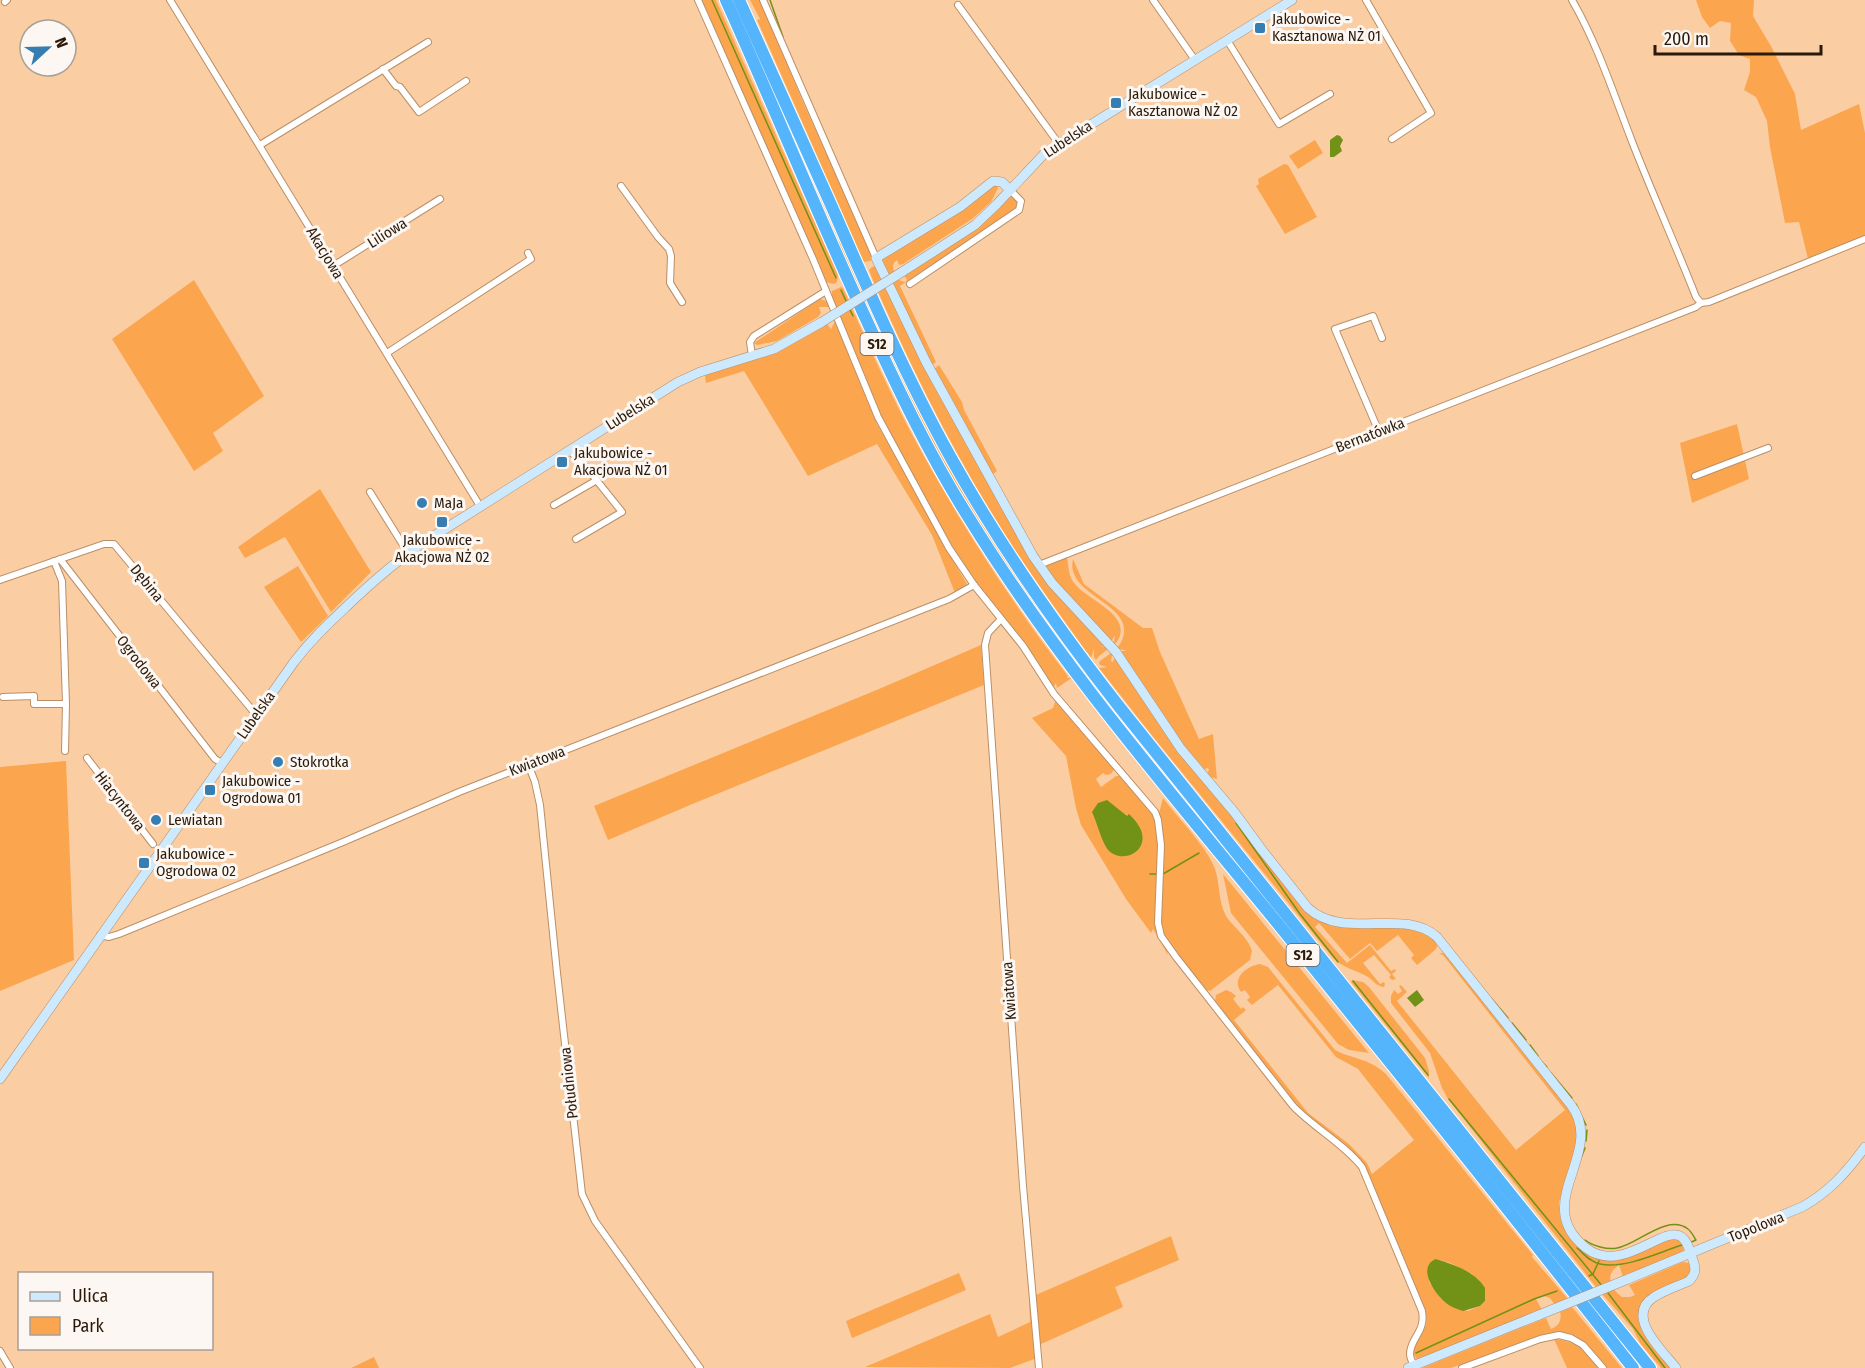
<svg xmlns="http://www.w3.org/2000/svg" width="1865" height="1368" viewBox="0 0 1865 1368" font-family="'Fira Sans Condensed',sans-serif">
	<rect width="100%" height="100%" fill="#fbcda3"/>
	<g fill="#fba64f" fill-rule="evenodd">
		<polygon points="702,0 716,0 838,275 837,282 834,284 825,282"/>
		<polygon points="750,0 760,0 802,100 873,257 870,261 864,262 757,20 760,19"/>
		<polygon points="1696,0 1754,0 1753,16 1772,48 1795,94 1801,130 1859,104 1865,133 1865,237 1808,259 1799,222 1785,223 1770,147 1767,121 1756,97 1744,90 1750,72 1750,59 1739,55 1730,41 1731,23 1720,21 1710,28 1702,17"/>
		<polygon points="1315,140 1323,153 1298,169 1289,156"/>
		<polygon points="1284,164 1288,165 1317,217 1285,234 1256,186 1259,184 1258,179"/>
		<path d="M 994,186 L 997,186 L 998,188 L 991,202 L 972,219 L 903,264 L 899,265 L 897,260 C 889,266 895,273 899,280 L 905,282 L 907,280 L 904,275 L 1007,198 L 1012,197 L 1016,199 L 1017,203 L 1016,209 L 900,286 L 936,362 L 932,365 L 882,263 L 882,260 L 889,254 L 965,209 Z"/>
		<polygon points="842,240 1009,564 1622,1339 1620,1341 1623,1345 1625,1343 1645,1368 1639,1368 1098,696 1005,566 960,494 925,429 894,367 838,242"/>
		<path d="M 875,266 L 1034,562 L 1107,646 L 1100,646 L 1107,647 L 1114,642 L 1115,635 L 1111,642 L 1061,589 L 1045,568 L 1047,564 L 1065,557 L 1067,558 C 1069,567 1068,576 1075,584 C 1086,599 1130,614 1119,638 C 1115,647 1102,651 1096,660 L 1094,657 L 1094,649 L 1091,658 C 1066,623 1041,589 1017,553 C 960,466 913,373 872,278 L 869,270 L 872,267 Z"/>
		<polygon points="194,280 264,396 213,433 223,451 194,471 112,339"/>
		<path d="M 841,287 L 843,288 C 869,346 894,403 925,458 C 967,534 1015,607 1068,676 L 1067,678 L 1073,677 L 1057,688 L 1056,683 L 1053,688 L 1029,649 L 976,582 L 958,556 L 884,425 L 832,298 L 832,291 Z"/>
		<polygon points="820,299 826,301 830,307 819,307 821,313 818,317 777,341 757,345 754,343"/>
		<polygon points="835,321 877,424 958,569 967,584 964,588 955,593 932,535 877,444 808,476 744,371 706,383 705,376 707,374 827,324 831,329"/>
		<polygon points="939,365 962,402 964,410 997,471 993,474 990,474 934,369"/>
		<polygon points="1737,424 1749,479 1692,503 1680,443"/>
		<polygon points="320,489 371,572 331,612 285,537 245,558 238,547"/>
		<path d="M 1073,559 L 1084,584 L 1143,628 L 1152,628 L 1160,652 L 1199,739 L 1213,734 L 1217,779 L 1211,777 L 1207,773 L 1209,770 L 1208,768 L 1202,770 L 1185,747 L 1179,743 L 1162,718 L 1141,681 L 1119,651 L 1127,651 L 1120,649 L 1112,655 L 1111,661 L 1113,662 L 1115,655 L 1161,726 L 1185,759 L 1209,789 L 1240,822 L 1278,874 L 1313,914 L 1321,920 L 1339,925 L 1414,928 L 1429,933 L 1437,940 L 1437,947 L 1435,950 L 1417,965 L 1411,958 L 1414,955 L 1398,935 L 1377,951 L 1370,943 L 1350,959 L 1319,923 L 1315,927 L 1347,963 L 1370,945 L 1391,971 L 1395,969 L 1396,971 L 1392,974 L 1396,979 L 1392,980 L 1389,977 L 1391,975 L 1374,955 L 1363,963 L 1380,984 L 1384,982 L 1385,984 L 1384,987 C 1376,986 1374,981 1368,977 C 1356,970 1343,968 1333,958 L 1154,738 L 1099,668 L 1107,667 L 1100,665 L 1099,662 C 1106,656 1115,652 1120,644 C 1143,604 1064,598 1073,559 Z"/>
		<polygon points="298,566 328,616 301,642 264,587"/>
		<polygon points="981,645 984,685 690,805 608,840 594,806 879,689"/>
		<path d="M 1056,699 L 1090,742 L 1114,767 C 1114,772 1111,775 1106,775 L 1103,773 L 1096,779 L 1101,787 L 1116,776 L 1121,776 C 1136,793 1153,807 1158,831 L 1155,917 L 1156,928 L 1167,950 L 1168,955 L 1153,929 L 1151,933 L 1126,899 L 1081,825 L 1076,808 L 1066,756 L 1032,718 L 1053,708 Z"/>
		<polygon points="66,761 74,960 0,991 0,767"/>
		<path d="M 1163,798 C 1178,818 1207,847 1215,869 C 1220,883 1218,900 1225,914 C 1232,927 1248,936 1252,951 L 1250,960 L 1210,991 L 1204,989 C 1189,970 1169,950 1161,927 L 1163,828 L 1159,813 Z"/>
		<polygon points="1223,874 1369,1053 1349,1050 1338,1044 1231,913"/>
		<path d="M 1441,953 L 1449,954 L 1577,1120 L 1577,1150 L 1561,1195 L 1559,1203 L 1560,1218 L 1566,1231 L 1604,1259 L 1673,1238 L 1680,1240 L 1684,1247 L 1683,1252 L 1623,1277 L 1619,1265 C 1604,1275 1610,1288 1622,1297 L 1630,1297 L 1635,1295 L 1629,1285 L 1683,1262 L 1689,1263 L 1691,1268 L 1688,1277 L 1652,1294 L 1641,1327 L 1643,1332 L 1672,1368 L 1661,1368 L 1640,1343 L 1633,1329 L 1596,1287 L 1448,1099 L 1442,1088 L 1430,1053 L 1391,1003 L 1391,996 L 1394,990 L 1398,994 L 1402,991 L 1399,986 L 1401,985 L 1407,992 L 1397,1001 L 1516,1150 L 1565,1110 L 1443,955 L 1439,954 Z"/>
		<path d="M 1260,964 L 1268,967 L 1335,1050 C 1354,1060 1367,1057 1386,1074 L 1533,1255 L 1532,1257 L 1568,1299 L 1555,1305 L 1550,1298 L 1544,1296 L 1536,1299 L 1542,1310 L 1418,1360 C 1406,1350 1423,1337 1426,1325 C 1427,1320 1426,1315 1425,1310 L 1384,1212 L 1361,1163 L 1305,1115 L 1215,1002 L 1216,995 L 1226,990 L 1231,992 L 1236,996 L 1233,999 L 1241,1009 L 1243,1007 L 1246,1010 L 1234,1020 L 1308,1113 L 1349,1144 L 1367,1163 L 1372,1174 L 1414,1140 L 1358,1069 L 1336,1057 L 1278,985 L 1252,1005 L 1247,1000 L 1250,997 L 1245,990 L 1241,992 C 1231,979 1246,966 1260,964 ZM 1436,1259 L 1450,1263 L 1472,1274 L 1485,1301 L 1480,1306 L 1468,1311 L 1444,1302 L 1429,1282 Z"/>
		<polygon points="1352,980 1363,982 1369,987 1425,1058 1429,1071 1429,1078 1351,982"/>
		<polygon points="1171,1236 1179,1260 1115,1287 1123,1307 1039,1345 1040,1357 1010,1368 865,1367 990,1314 998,1337 1030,1322 1029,1298"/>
		<polygon points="959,1273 966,1290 852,1338 846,1321"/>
		<path d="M 1572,1307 L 1622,1368 L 1607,1368 L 1586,1343 L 1574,1335 L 1560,1332 L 1544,1334 L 1451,1368 L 1422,1368 L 1546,1318 L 1551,1329 C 1559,1326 1562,1320 1560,1312 Z"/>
		<path d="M 1554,1339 C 1578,1342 1585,1350 1599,1368 L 1567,1368 Z"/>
		<polygon points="374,1357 379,1368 351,1368"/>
	</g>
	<g fill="#729117">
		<polygon points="1337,135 1340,136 1343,140 1340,146 1342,151 1334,157 1330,157 1330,140"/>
		<path d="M 1107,800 L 1127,816 L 1129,814 C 1165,847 1120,870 1106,847 C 1100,836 1097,823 1092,812 L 1098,803 Z"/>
		<polygon points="1417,990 1424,1000 1415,1007 1407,998"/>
		<path d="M 1436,1259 C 1455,1265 1474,1271 1485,1288 L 1485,1301 L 1480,1306 L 1463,1311 C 1457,1309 1451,1307 1446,1303 C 1435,1294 1416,1267 1436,1259 Z"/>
	</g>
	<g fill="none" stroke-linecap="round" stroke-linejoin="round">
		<g stroke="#729117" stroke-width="1.5">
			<polyline points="712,0 836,278"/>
			<polyline points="770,0 783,37"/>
			<polyline points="841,290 847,303"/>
			<polyline points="850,310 853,316"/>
			<polyline points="1236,823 1300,914 1338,962"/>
			<polyline points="1150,874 1159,874"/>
			<polyline points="1163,874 1199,853"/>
			<polyline points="1353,981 1428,1075"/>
			<polyline points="1491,998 1508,1018"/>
			<polyline points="1512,1023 1526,1040"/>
			<polyline points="1530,1045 1538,1056"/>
			<polyline points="1542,1062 1547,1067"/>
			<polyline points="1551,1073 1572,1098"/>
			<polyline points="1449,1099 1603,1287"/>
			<polyline points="1576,1104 1586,1125"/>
			<polyline points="1586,1141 1587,1130"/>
			<polyline points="1581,1158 1585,1148"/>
			<path d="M 1585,1240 C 1593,1246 1607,1250 1617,1248 C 1637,1245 1667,1213 1688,1229 C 1691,1231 1694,1237 1696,1240 L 1689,1243"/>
			<path d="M 1577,1248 C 1584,1254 1590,1262 1600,1264 C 1626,1269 1657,1253 1682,1245"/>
			<polyline points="1589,1276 1593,1274 1599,1261"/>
			<polyline points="1608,1293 1665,1368"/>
			<polyline points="1416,1353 1534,1299 1557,1291"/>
		</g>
		<defs>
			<g id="street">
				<polyline points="170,0 480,506"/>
				<path d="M 698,0 L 813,259 L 878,417 L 949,548 L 974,585 L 1023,646 L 1054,694 L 1155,812 L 1158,820 L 1161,845 L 1158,923 L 1161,936 L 1176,957 L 1293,1106 C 1314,1128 1343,1143 1362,1167 L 1422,1311 C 1426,1332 1410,1338 1410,1354 C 1410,1359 1413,1363 1415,1368"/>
				<polyline points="763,0 876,258"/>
				<polyline points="1153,0 1195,60"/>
				<polyline points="1366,0 1431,113 1392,139"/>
				<path d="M 1572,0 C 1598,45 1614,95 1633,144 C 1653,195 1676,246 1696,297 L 1701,303"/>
				<polyline points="5,2 7,0"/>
				<polyline points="958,5 1059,144"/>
				<polyline points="1227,40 1279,124 1330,94"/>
				<polyline points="383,69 396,86 400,87 419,112 466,81"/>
				<polyline points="260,145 428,42"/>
				<polyline points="621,186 658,237 669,249 671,256 670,283 682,302"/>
				<polyline points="333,266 440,199"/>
				<polyline points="910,284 1019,210 1021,201 1010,190"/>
				<polyline points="387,353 531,259 528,253"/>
				<polyline points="752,356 750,342 754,336 826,291"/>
				<polyline points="1379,432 1335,329 1373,316 1382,338"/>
				<polyline points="569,450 586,467 622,512 576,539"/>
				<polyline points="1695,476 1768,448"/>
				<polyline points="370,492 408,553"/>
				<polyline points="554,505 597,480"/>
				<polyline points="60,559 215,759 222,763"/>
				<polyline points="54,561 62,581 66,704 65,751"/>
				<polyline points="1039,565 1696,307 1701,303 1709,302 1865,239"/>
				<polyline points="0,580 104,544 114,544 253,711 257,713"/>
				<polyline points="1001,619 988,633 985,645 1023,1186 1039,1368"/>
				<polyline points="3,697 34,696 34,704 66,704"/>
				<polyline points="87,758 153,844"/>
				<polyline points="528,764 535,782 540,805 557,973 582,1194 595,1221 700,1368"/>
				<polyline points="100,935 109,937 119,934 343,842 459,792 949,599 974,585"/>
				<polyline points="0,1351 10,1368"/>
				<polyline points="1462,1368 1540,1339 1559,1335 1571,1338 1583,1345 1603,1368"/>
			</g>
			<g id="secondary">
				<path d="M 1010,190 L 1002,182 L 993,181 L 960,207 L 876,258 L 926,362 L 1033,556 L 1052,583 L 1116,652 L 1181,749 L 1235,813 L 1262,850 L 1308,908 C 1344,941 1404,907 1437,937 L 1571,1105 C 1607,1153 1529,1203 1586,1248 C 1621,1275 1662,1226 1680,1236 C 1688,1240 1690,1253 1693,1260 C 1696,1269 1696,1274 1689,1281 C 1678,1286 1665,1290 1654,1297 C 1624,1316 1663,1351 1676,1368"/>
				<polyline points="902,272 975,225 997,204 1045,153 1292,0"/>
				<path d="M 0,1079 L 294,662 C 310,641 327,625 346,607 C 372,582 398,559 429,539 L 678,382 L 700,372 L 774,349 L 822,322"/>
				<path d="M 1628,1279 L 1802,1207 C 1829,1192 1847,1172 1865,1147"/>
				<polyline points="1408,1368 1539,1315"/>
			</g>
			<g id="highway">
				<path d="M 726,0 C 774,106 817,214 866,319 C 897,387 929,455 969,518 C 1056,659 1165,786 1270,914 C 1392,1064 1513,1215 1633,1368"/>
				<path d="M 739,0 C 770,69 801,138 832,207 C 869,292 906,377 951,458 C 1000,546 1059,630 1121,709 L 1650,1368"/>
			</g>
		</defs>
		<use href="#street" stroke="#ba8f67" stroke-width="8"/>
		<use href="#secondary" stroke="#ba8f67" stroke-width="10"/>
		<use href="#highway" stroke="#fff" stroke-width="14"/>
		<use href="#street" stroke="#fff" stroke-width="6"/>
		<use href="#secondary" stroke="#cce9fe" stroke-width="9"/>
		<use href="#highway" stroke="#55b5fc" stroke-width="12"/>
		<defs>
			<g id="secondary-bridge">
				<polyline points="822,322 902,272"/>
				<polyline points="1539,1315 1628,1279"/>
			</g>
		</defs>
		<use href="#secondary-bridge" stroke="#ba8f67" stroke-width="10" stroke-linecap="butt"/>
		<use href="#secondary-bridge" stroke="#cce9fe" stroke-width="9"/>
	</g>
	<g fill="#367db2" stroke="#fcf7f3" stroke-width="2">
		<rect x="1254" y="22" width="12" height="12" rx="3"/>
		<rect x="1110" y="97" width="12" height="12" rx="3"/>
		<rect x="556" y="456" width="12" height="12" rx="3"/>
		<circle cx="422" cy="503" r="6"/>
		<rect x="436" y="516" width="12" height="12" rx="3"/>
		<circle cx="278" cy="762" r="6"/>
		<rect x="204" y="784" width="12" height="12" rx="3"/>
		<circle cx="156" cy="820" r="6"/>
		<rect x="138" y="857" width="12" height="12" rx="3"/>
	</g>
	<g text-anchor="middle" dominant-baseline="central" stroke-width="6" stroke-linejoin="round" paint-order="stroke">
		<g fill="#fcf7f3" stroke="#6a5c50" stroke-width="1.5">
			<rect x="860.5" y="333" width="33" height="22" rx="4.5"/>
			<rect x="1286.5" y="944" width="33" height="22" rx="4.5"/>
		</g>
		<g font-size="14" font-weight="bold" fill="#2b1a0a">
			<text x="877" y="344">S12</text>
			<text x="1303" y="955">S12</text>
		</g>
		<g font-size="15" fill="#2b1a0a" stroke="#fcf7f3" text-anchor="start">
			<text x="1272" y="19">Jakubowice -<tspan x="1272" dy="17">Kasztanowa NŻ 01</tspan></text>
			<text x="1128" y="94">Jakubowice -<tspan x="1128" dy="17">Kasztanowa NŻ 02</tspan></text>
			<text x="574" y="453">Jakubowice -<tspan x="574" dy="17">Akacjowa NŻ 01</tspan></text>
			<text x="434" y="503">MaJa</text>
			<text x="442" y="540" text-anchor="middle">Jakubowice -<tspan x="442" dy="17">Akacjowa NŻ 02</tspan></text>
			<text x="290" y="762">Stokrotka</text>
			<text x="222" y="781">Jakubowice -<tspan x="222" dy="17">Ogrodowa 01</tspan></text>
			<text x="168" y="820">Lewiatan</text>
			<text x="156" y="854">Jakubowice -<tspan x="156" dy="17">Ogrodowa 02</tspan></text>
		</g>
		<g font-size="15" fill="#2b1a0a" stroke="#fcf7f3">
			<text transform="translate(1068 139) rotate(-33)">Lubelska</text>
			<text transform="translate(387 233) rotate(-32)">Liliowa</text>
			<text transform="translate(325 253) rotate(59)">Akacjowa</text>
			<text transform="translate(630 412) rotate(-32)">Lubelska</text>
			<text transform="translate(1370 435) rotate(-21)">Bernatówka</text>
			<text transform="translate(147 583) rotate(51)">Dębina</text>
			<text transform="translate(139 662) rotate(52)">Ogrodowa</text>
			<text transform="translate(256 715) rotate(-55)">Lubelska</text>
			<text transform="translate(537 761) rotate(-21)">Kwiatowa</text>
			<text transform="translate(120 801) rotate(52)">Hiacyntowa</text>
			<text transform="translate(1009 991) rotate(-94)">Kwiatowa</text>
			<text transform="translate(569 1083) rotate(-96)">Południowa</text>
			<text transform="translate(1756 1227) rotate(-22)">Topolowa</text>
		</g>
	</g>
	<rect x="18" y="1272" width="195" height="78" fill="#fcf7f3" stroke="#a89f96" stroke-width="1.5"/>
	<rect x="30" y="1292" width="30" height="9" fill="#cce9fe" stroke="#a89f96" stroke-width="1.5"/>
	<text x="72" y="1302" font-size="18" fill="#2b1a0a">Ulica</text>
	<rect x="30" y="1317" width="30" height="18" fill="#fba64f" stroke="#a89f96" stroke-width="1.5"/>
	<text x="72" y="1332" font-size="18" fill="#2b1a0a">Park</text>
	<g transform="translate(48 48) rotate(68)"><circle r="28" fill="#fcf7f3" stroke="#a89f96" stroke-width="1.5"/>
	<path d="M0-4.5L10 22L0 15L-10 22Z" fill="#367db2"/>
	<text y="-9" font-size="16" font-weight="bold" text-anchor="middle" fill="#2b1a0a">N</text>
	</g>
	<path d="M1655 45v9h166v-9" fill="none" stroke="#2b1a0a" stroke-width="3"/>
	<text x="1664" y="45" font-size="18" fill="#2b1a0a" stroke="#fcf7f3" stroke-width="4.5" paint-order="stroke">200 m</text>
</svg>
